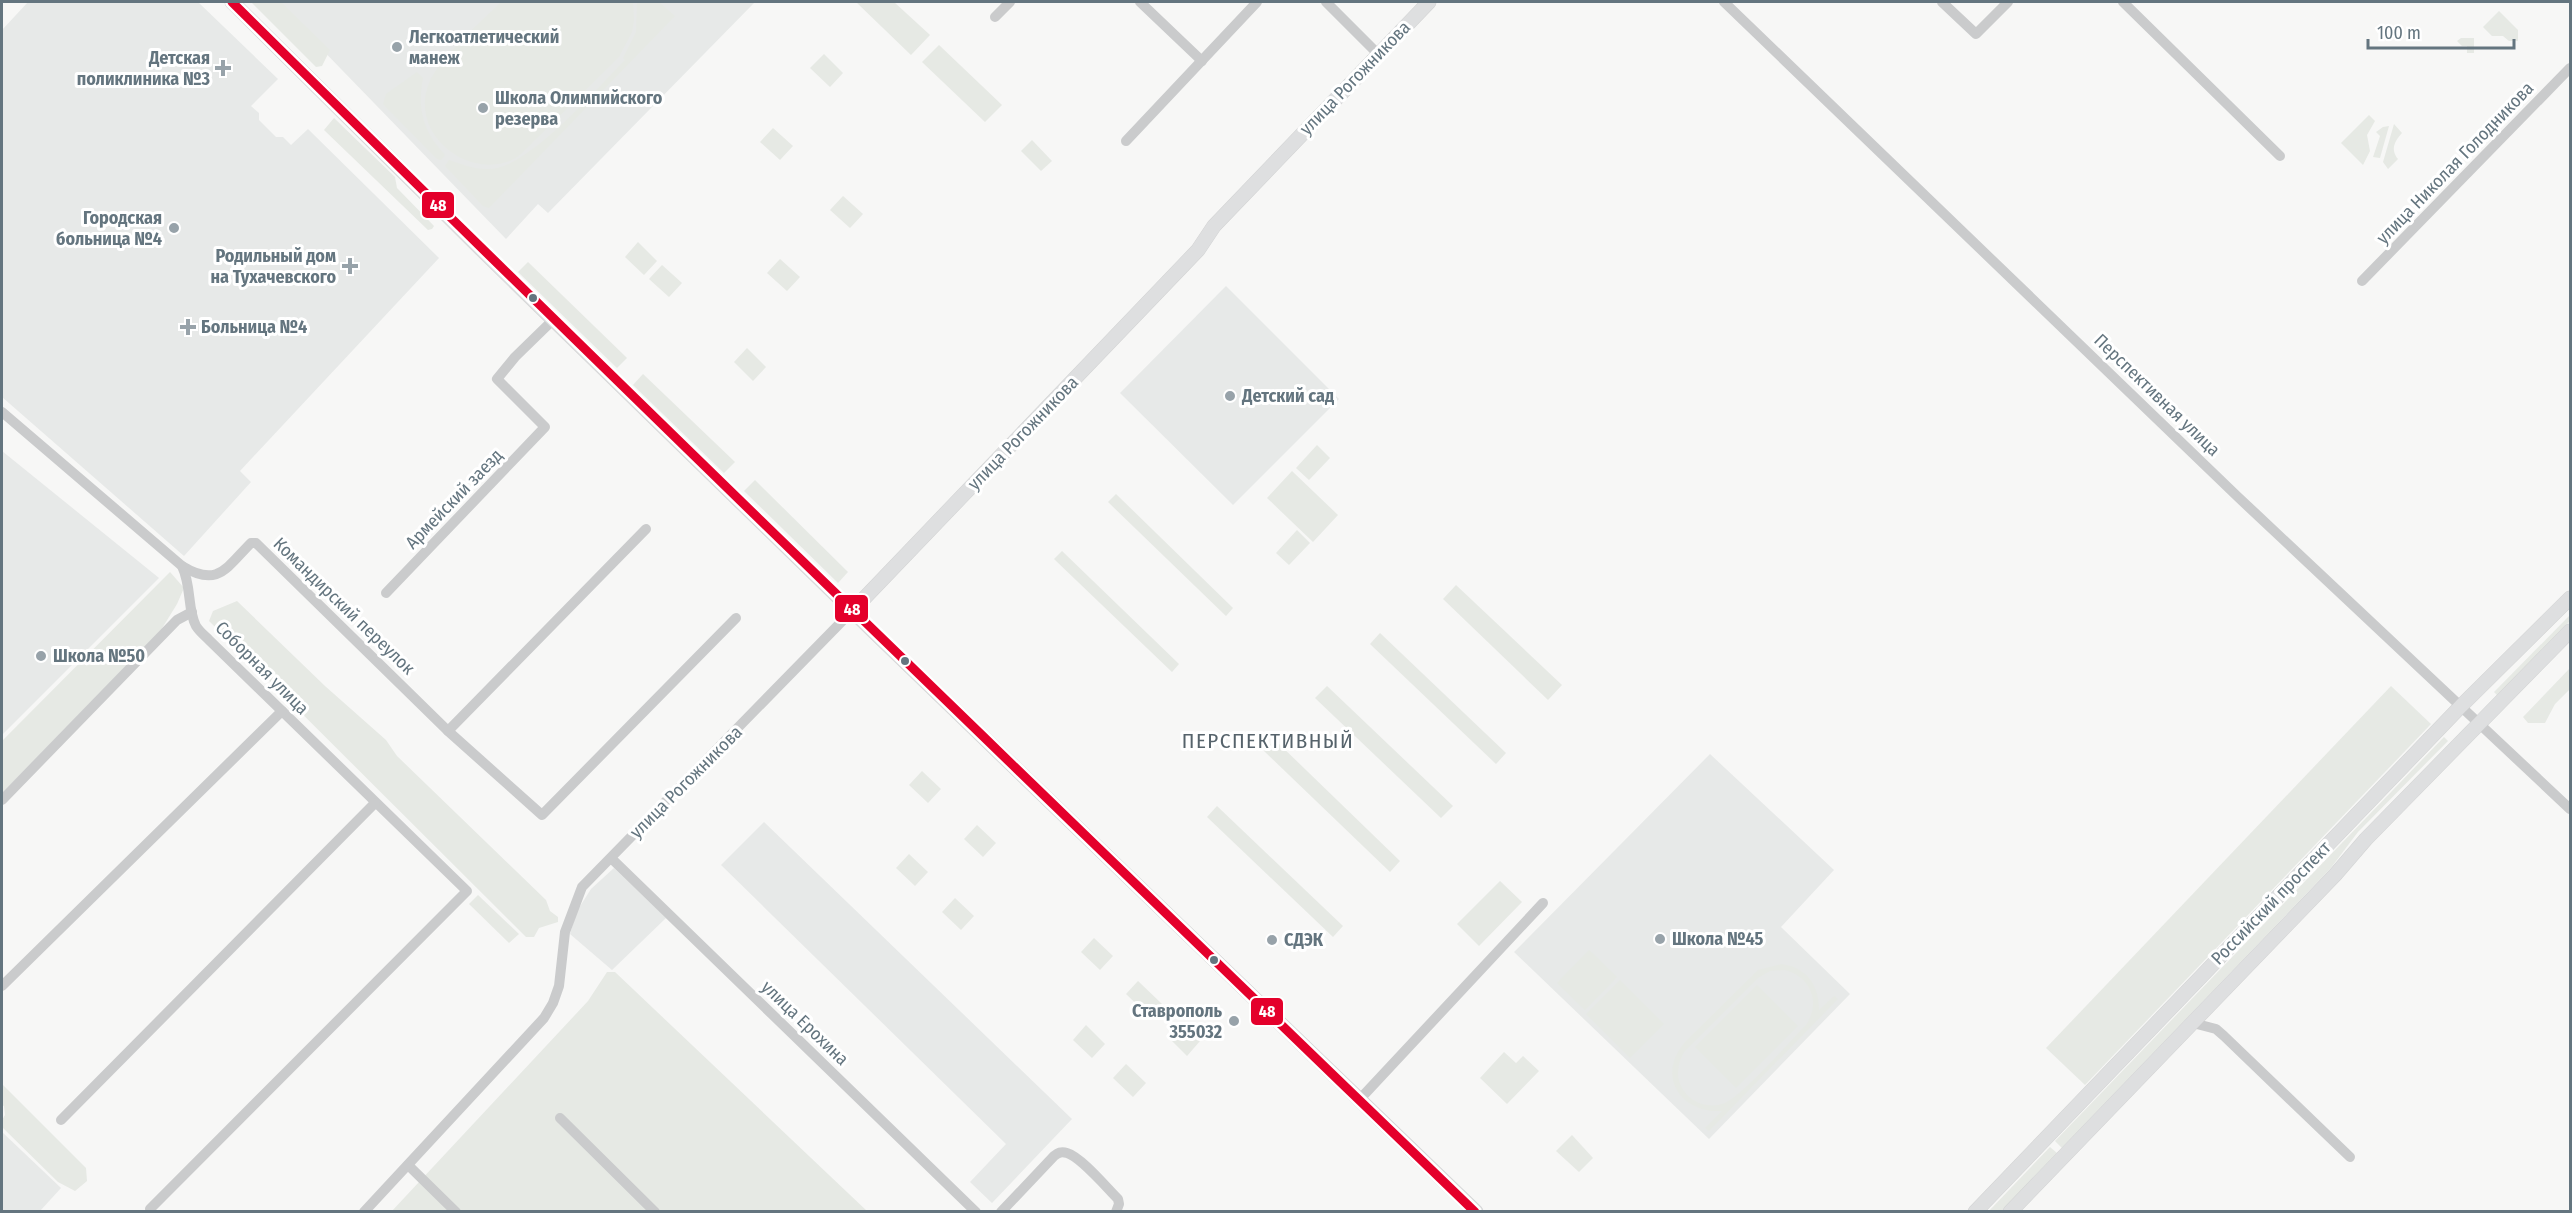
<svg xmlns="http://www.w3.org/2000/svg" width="2572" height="1213" viewBox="0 0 2572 1213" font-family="'Fira Sans Condensed',sans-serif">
	<rect width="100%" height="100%" fill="#f7f7f6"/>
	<g fill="#e7e9e8">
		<polygon points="28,2 198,2 278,79 251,106 259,113 259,120 276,137 283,137 291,145 308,129 439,258 240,471 251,482 184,556 2,397 2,30"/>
		<polygon points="276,2 755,2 548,213 538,204 506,239"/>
		<polygon points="1226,286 1339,399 1233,505 1120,393"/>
		<polygon points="2,451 159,578 2,735"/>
		<polygon points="1710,754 1834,870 1781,927 1850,994 1709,1139 1514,952"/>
		<polygon points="764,822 1072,1119 992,1203 970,1182 1006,1144 721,865"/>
		<polygon points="614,868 666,918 612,970 570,934 577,911 591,889"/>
		<polygon points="2,1132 61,1188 40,1211 2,1211"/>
	</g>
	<g fill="#e6e9e4" fill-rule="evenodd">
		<polygon points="251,2 281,2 330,50 322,66 316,67"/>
		<path d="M 501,2 L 633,2 L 634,20 L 632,32 L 619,57 L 526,149 C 522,153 517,158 512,160 C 465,180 409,132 429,83 C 439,58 481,22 501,2 Z"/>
		<path d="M 637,2 L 659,2 L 675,16 L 489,208 L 483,206 L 445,166 L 449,160 C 461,164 476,170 489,169 C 528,169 596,89 625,60 L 623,58 L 636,32 Z"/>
		<polygon points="856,2 894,2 930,35 911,55"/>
		<polygon points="2499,11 2518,30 2518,41 2509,41 2503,36 2492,36 2483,27"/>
		<polygon points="2461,38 2474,38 2474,53 2467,53 2467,46 2462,46 2457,41"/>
		<polygon points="939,45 1002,105 985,122 922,62"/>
		<polygon points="824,54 843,73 830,87 810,68"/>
		<path d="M 417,72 L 423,78 C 417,110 423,131 445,155 L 441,160 L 437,159 L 383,104 L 386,94 Z"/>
		<polygon points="2369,115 2375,121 2367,135 2370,151 2363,165 2341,143"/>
		<polygon points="334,118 395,177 397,188 434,226 432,229 428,230 324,130"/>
		<path d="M 2394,124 L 2402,133 C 2395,141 2390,149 2398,159 L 2388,169 L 2383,162 Z"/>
		<polygon points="2389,126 2380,158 2373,157 2380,136 2376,132 2383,127"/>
		<polygon points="773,128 793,146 780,160 760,142"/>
		<polygon points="1032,140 1052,161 1041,171 1021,151"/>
		<polygon points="843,196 863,214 850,228 830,210"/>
		<polygon points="638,242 657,261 644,275 625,257"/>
		<polygon points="780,259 800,277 787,291 767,273"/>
		<polygon points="528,262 627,358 617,368 518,272"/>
		<polygon points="662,265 682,283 669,297 649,279"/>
		<polygon points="747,348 766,367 753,381 734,362"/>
		<polygon points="643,374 735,462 724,473 633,385"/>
		<polygon points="1317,445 1330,458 1309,480 1296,468"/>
		<polygon points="1292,471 1338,515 1313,542 1267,498"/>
		<polygon points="755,480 848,572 838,583 744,491"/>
		<polygon points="1116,494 1233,608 1226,616 1108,502"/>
		<polygon points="1297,530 1310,543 1289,565 1276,553"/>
		<polygon points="1062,551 1179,664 1172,672 1054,559"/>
		<polygon points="170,572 184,588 177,604 161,630 2,793 2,741"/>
		<polygon points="1456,585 1562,685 1548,700 1443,599"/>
		<polygon points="237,601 325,686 386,740 397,756 546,900 550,911 558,917 558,922 539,928 534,937 526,937 209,621 213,611"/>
		<polygon points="2570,615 2570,621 2498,696 2494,692"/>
		<polygon points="1380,633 1506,753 1496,764 1370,644"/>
		<polygon points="2570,668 2570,689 2555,704 2545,723 2528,723 2523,717"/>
		<polygon points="1327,686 1453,806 1441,818 1315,698"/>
		<polygon points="2391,686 2431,724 2085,1085 2046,1048"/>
		<polygon points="2444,737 2448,741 2358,832 2330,869 2062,1148 2055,1141"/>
		<polygon points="1275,740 1400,861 1390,872 1264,751"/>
		<polygon points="922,771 941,789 928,803 909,785"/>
		<polygon points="1217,806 1343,926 1333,937 1207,817"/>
		<polygon points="977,825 996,843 983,857 964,839"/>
		<polygon points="909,854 928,872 915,886 896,868"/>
		<polygon points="1500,881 1522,902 1479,946 1457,924"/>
		<polygon points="478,895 519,934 509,943 469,904"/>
		<polygon points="955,898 974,916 961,930 942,912"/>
		<polygon points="1094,938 1113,956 1100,970 1081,952"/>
		<polygon points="1589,950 1617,977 1585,1010 1557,983"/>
		<path d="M 1782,964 C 1807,968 1819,985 1819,1010 L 1834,996 L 1838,999 L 1709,1131 L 1705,1128 L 1722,1111 C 1680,1113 1656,1076 1685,1042 L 1758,970 ZM 1785,970 C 1811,977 1821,1002 1806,1025 C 1789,1042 1744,1094 1725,1103 C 1711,1109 1693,1104 1684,1091 C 1675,1079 1677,1064 1684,1052 L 1758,978 L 1770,971 Z"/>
		<polygon points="607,972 615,972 867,1211 391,1212 588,1001"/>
		<polygon points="1620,980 1664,1024 1630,1058 1586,1014"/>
		<polygon points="1138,981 1162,1004 1150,1017 1126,994"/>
		<polygon points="1757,985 1798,1026 1736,1088 1695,1047"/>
		<polygon points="1181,1023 1200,1041 1187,1056 1168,1037"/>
		<polygon points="1086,1025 1105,1044 1092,1058 1073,1040"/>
		<polygon points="1504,1052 1516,1063 1523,1056 1539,1071 1507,1104 1480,1078"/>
		<polygon points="1126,1064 1146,1083 1133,1097 1113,1078"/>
		<polygon points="2,1084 86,1168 87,1181 75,1191 58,1182 2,1127 2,1120 5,1115 4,1106 2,1105"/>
		<polygon points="1572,1135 1593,1158 1579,1172 1556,1151"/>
		<polygon points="2050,1147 2057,1153 2002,1211 1988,1212"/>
	</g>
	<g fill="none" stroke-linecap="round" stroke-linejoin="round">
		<defs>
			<g id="secondary">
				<polyline points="232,2 485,253 872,630 1476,1212"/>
				<polyline points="853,610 1198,250 1214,226 1429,2"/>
				<polyline points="1975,1212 2461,706 2570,598"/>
				<polyline points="2010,1212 2335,875 2366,839 2570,631"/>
			</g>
		</defs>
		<use href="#secondary" stroke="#d3d4d4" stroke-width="15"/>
		<g stroke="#cacbcc" stroke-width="10">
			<polyline points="1140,2 1202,61"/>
			<polyline points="1326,2 1378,54"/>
			<polyline points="1724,2 2238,497 2570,809"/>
			<polyline points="1942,2 1976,34 2008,2"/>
			<polyline points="2123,2 2280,156"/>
			<polyline points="995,17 1010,2"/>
			<polyline points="1126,141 1257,2"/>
			<polyline points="2362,281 2570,68"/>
			<path d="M 2,412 L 182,566 C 192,587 187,609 196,626 C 199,631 205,636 209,640 L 467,891 L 150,1209"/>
			<path d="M 182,566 C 218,588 226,568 251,543 L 256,543 L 448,731 L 542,815 L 736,618"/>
			<polyline points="386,593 545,427 497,379 515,357 554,319"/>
			<polyline points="448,731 646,529"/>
			<polyline points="2,800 177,620 192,612"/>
			<polyline points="611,858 976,1212"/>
			<polyline points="2,986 282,711"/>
			<polyline points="2193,1023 2216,1029 2224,1036 2350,1157"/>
			<polyline points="1360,1099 1543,903"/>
			<polyline points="560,1118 655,1212"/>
			<polyline points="61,1120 375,803"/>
			<polyline points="408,1165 456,1212"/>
			<polyline points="364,1212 544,1018 553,1003 559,986 565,932 582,887 853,610"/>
			<path d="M 1001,1212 L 1054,1156 C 1058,1153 1061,1151 1067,1153 C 1081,1157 1106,1187 1118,1199 L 1119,1204 L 1116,1212"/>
		</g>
		<use href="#secondary" stroke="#dedfe0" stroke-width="14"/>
		<defs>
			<path id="bus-1" d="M 232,2 C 643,409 1059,810 1475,1212"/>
		</defs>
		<use href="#bus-1" stroke="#fff" stroke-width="14"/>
		<use href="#bus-1" stroke="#e4002b" stroke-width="9"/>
	</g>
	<g fill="#97a2a9" stroke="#fff" stroke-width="2">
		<circle cx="397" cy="47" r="6"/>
		<path d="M220 59h6v6h6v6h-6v6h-6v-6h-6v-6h6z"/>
		<circle cx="483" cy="108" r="6"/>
		<circle cx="174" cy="228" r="6"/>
		<path d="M347 257h6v6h6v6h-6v6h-6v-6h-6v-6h6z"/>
		<path d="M185 318h6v6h6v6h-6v6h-6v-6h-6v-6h6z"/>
		<circle cx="1230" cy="396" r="6"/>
		<circle cx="41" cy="656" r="6"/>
		<circle cx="1660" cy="939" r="6"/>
		<circle cx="1272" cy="940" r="6"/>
		<circle cx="1234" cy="1021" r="6"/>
	</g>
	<g fill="#64757f" stroke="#fff" stroke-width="2">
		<circle cx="533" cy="298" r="5"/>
		<circle cx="905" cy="661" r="5"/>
		<circle cx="1214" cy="960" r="5"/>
	</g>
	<g text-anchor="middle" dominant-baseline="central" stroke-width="6" stroke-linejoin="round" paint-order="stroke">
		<g font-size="18" font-weight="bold" fill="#64757f" stroke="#fff" text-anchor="start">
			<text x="409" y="37">Легкоатлетический<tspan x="409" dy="21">манеж</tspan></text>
			<text x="210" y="58" text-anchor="end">Детская<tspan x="210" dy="21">поликлиника №3</tspan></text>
			<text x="495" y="98">Школа Олимпийского<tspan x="495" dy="21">резерва</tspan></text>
			<text x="162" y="218" text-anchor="end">Городская<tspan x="162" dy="21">больница №4</tspan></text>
			<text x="336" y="256" text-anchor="end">Родильный дом<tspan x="336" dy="21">на Тухачевского</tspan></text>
			<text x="201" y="327">Больница №4</text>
			<text x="1242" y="396">Детский сад</text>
			<text x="53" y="656">Школа №50</text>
			<text x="1672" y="939">Школа №45</text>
			<text x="1284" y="940">СДЭК</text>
			<text x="1222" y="1011" text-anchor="end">Ставрополь<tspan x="1222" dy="21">355032</tspan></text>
		</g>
		<g font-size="18" fill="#64757f" stroke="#fff">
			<text transform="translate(1355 78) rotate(-46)">улица Рогожникова</text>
			<text transform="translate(2455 163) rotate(-46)">улица Николая Голодникова</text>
			<text transform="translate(2157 395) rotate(44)">Перспективная улица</text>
			<text transform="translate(1023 433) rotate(-46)">улица Рогожникова</text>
			<text transform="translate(454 499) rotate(-46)">Армейский заезд</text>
			<text transform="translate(344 606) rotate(44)">Командирский переулок</text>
			<text transform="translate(262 668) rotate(45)">Соборная улица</text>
			<text transform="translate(686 782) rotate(-45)">улица Рогожникова</text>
			<text transform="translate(2271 903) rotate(-46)">Российский проспект</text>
			<text transform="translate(805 1023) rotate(44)">улица Ерохина</text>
		</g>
		<g font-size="21" letter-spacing="1.5" fill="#56636b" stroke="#fff">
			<text x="1268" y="741">ПЕРСПЕКТИВНЫЙ</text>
		</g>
	</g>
	<g stroke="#fff" stroke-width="2">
		<rect x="421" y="191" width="34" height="28" rx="6" fill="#e4002b"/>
		<rect x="834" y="594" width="35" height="29" rx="6" fill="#e4002b"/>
		<rect x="1250" y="997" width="34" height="29" rx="6" fill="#e4002b"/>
	</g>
	<g font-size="16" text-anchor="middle" font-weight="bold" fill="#fff">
		<text x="438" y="211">48</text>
		<text x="852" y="615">48</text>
		<text x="1267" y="1017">48</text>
	</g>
	<rect width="2572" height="1213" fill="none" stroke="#64757f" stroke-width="6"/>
	<path d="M2368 39v9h146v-9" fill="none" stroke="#64757f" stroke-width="3"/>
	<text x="2377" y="39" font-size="18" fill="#64757f" stroke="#ffffff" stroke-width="4.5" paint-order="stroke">100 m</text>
</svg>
